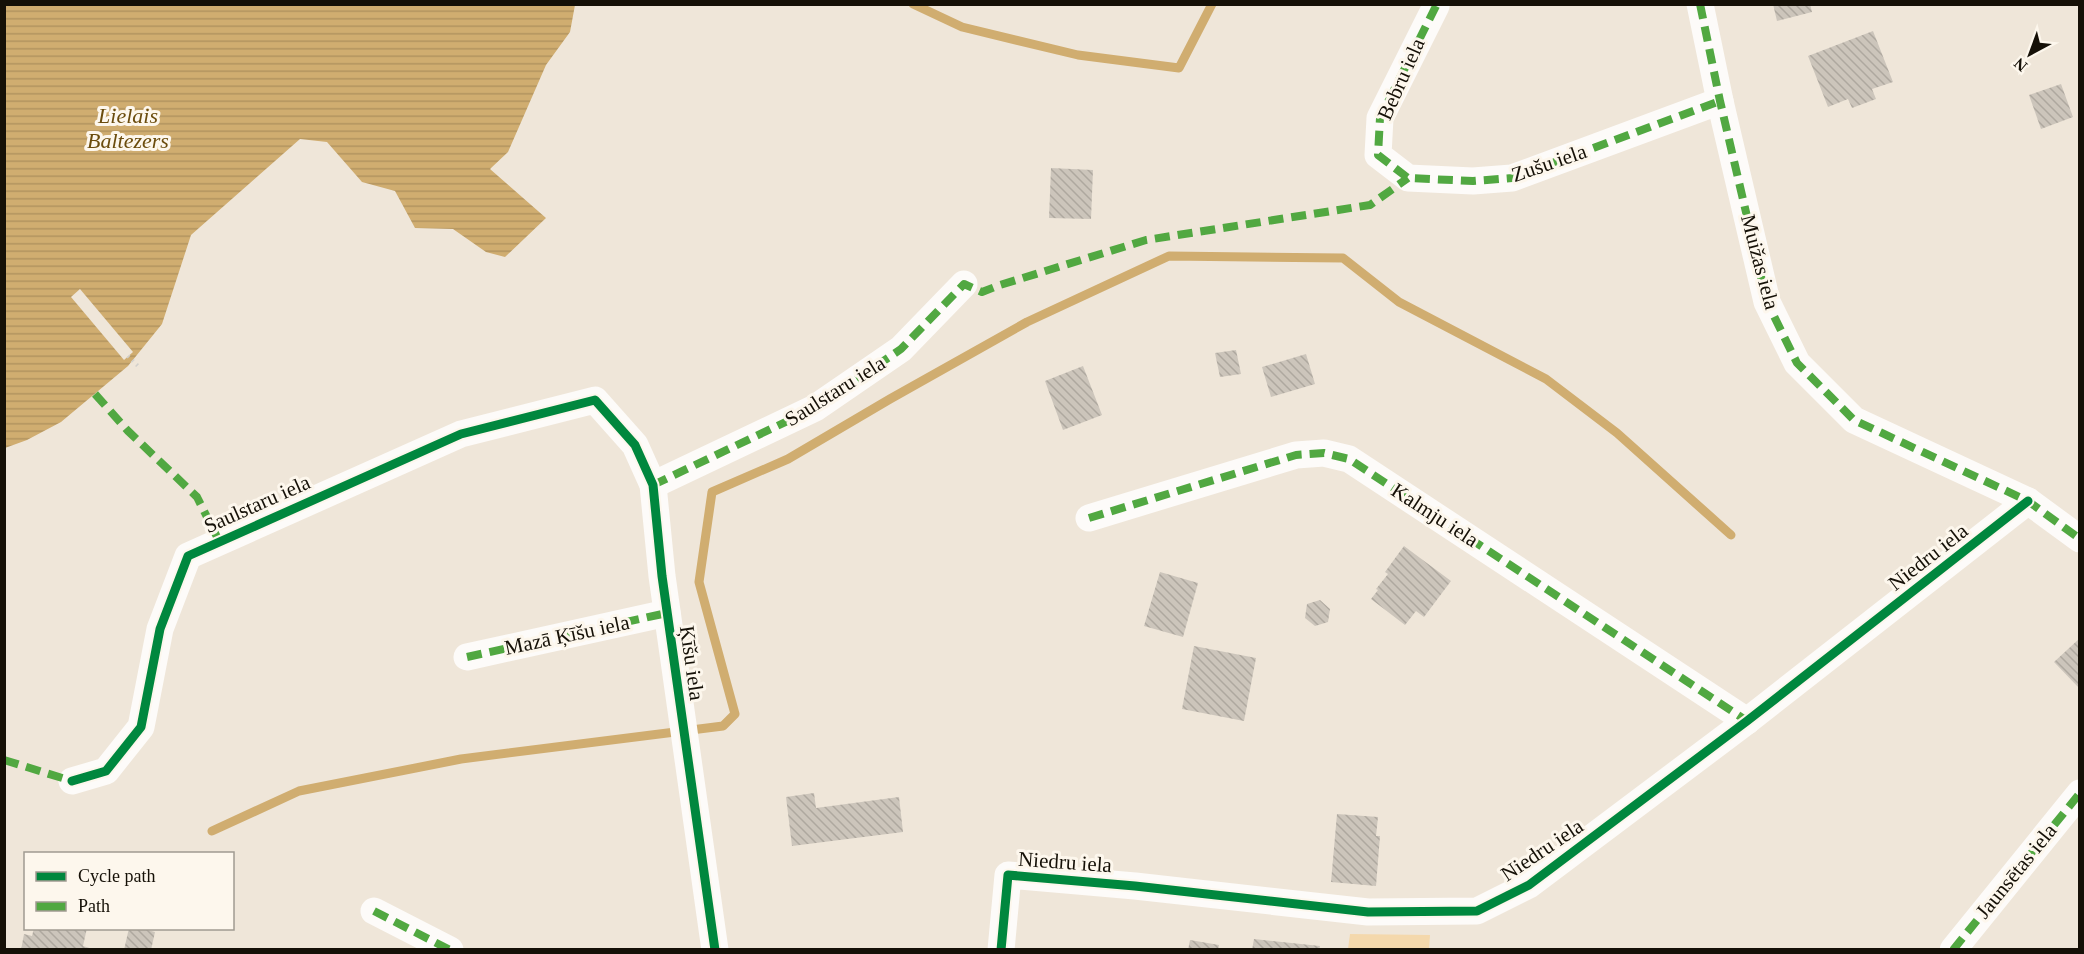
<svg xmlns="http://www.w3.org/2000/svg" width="2084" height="954" viewBox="0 0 2084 954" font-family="'Times New Roman',serif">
	<defs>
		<pattern id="water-rules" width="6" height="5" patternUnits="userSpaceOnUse" patternTransform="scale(1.5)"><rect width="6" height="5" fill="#d0ad70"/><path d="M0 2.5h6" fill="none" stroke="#b29460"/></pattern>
		<pattern id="building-back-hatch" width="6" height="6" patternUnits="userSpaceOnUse" patternTransform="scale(1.5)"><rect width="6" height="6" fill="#ccc5bb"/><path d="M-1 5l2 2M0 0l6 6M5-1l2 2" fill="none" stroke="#aea89f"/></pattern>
	</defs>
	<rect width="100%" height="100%" fill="#efe6d9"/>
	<polygon fill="#f4d8ac" points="1350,934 1430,935 1429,949 1348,949"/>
	<polygon fill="url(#water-rules)" points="4,5 575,5 570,32 546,65 508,152 490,169 546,218 505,257 486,252 453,229 415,228 395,191 362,182 327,142 300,139 191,235 162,324 128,366 61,422 27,440 5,448"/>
	<polygon fill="#efe6d9" points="80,289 133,352 124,360 71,297"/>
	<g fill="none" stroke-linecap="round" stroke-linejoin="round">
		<g stroke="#d0ad70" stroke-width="9">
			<polyline points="913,4 962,27 1078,55 1179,68 1212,4"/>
			<polyline points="212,831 299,791 461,759 723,726 735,714 699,582 712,492 788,459 890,399 1027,322 1169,256 1343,258 1399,302 1546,379 1617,433 1731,535"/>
		</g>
	</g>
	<g fill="url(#building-back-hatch)">
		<polygon points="1773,4 1810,4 1812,12 1777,21"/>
		<polygon points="1873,31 1893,82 1872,89 1876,99 1852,108 1848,99 1828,107 1808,56"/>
		<polygon points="2061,84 2073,117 2041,129 2029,95"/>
		<polygon points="1051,168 1093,170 1091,219 1049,218"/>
		<polygon points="1236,350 1241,374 1220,377 1215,353"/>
		<polygon points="1306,354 1315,384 1271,397 1262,367"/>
		<polygon points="1083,366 1102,415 1063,430 1045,381"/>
		<polygon points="1404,546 1451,581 1424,617 1416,611 1405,625 1371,599 1378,590 1376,589 1388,574 1385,572"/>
		<polygon points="1160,572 1198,583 1183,637 1144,626"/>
		<polygon points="1320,600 1330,609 1328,622 1315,626 1305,618 1307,604"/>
		<polygon points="2080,638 2080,689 2054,662"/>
		<polygon points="1194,646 1256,658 1244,721 1182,709"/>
		<polygon points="814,793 816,808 899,797 903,832 792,846 786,797"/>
		<polygon points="1337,814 1378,817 1376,836 1380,836 1376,886 1331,882"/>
		<polygon points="34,928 87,928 83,946 96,950 21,950 24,934 32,936"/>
		<polygon points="129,928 140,928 155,932 151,950 124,950"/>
		<polygon points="1254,939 1320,946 1319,950 1252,950"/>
		<polygon points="1190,940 1219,945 1218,950 1188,950"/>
	</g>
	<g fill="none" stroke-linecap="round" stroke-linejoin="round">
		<polyline stroke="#d2d0cc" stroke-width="4" stroke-dasharray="1.5 4.5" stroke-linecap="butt" points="128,356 138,366"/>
		<g stroke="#fdfbf9" stroke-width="27">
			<polyline points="1700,4 1720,101 1767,302 1797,363 1854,420 2028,501 2080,539"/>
			<polyline points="1436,6 1380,118 1378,155 1408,178 1473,181 1512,178 1720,101"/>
			<polyline points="653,485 815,408 901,349 964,284"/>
			<polyline points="1089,518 1296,455 1324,453 1349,459 1747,721"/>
			<polyline points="467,657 667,613"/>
			<polyline points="72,781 106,771 141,727 160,629 188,556 461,434 595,400 635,445 653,485 662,576 715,950"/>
			<polyline points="374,911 450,950"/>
			<polyline points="1001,950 1008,875 1135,886 1368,912 1477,911 1529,885 1747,721 2028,501"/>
			<polyline points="1953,950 2080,793"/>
		</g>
		<g stroke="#51a841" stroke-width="8" stroke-dasharray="15 8" stroke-linecap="butt">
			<polyline points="1700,4 1720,101 1767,302 1797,363 1854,420 2028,501 2080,539"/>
			<polyline points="1436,6 1380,118 1378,155 1408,178 1473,181 1512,178 1720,101"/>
			<polyline points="95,394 128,431 197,497 219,541"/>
			<polyline points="653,485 815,408 901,349 964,284 982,292 1000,285 1146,240 1370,205 1408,178"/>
			<polyline points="1089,518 1296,455 1324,453 1349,459 1747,721"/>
			<polyline points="467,657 667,613"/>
			<polyline points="4,760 72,781 77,779"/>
			<polyline points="374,911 450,950"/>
			<polyline points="1953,950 2080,793"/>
		</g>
		<defs>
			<g id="cycleway">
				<polyline points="72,781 106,771 141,727 160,629 188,556 461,434 595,400 635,445 653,485 662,576 715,950"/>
				<polyline points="1001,950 1008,875 1135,886 1368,912 1477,911 1529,885 1747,721 2028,501"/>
			</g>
		</defs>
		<use href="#cycleway" stroke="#fdf7ed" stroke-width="13"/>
		<use href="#cycleway" stroke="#00873e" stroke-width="9"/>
	</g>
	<g text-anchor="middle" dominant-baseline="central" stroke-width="6" stroke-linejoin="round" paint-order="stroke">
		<g font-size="21" fill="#151007" stroke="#fdf7ed">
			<text transform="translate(1401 79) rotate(-66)">Bebru iela</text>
			<text transform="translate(1549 163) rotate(-19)">Zušu iela</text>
			<text transform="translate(1760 262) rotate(75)">Muižas iela</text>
			<text transform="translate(835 391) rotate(-32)">Saulstaru iela</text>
			<text transform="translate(257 504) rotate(-24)">Saulstaru iela</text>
			<text transform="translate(1435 515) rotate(33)">Kalmju iela</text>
			<text transform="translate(1928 557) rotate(-38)">Niedru iela</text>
			<text transform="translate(567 635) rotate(-12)">Mazā Ķīšu iela</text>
			<text transform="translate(692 663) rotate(82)">Ķīšu iela</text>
			<text transform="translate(1542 850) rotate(-34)">Niedru iela</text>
			<text transform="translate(1065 862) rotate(4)">Niedru iela</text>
			<text transform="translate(2016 871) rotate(-51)">Jaunsētas iela</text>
		</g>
		<g font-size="22" font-style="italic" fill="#6b4c0d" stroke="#fdf7ed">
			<text x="128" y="115">Lielais<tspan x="128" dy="25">Baltezers</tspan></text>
		</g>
	</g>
	<rect width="2084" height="954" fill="none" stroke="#151007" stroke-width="12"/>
	<rect x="24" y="852" width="210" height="78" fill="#fdf7ed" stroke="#a09b91" stroke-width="1.5"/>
	<rect x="36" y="872" width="30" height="9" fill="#00873e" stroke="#a09b91" stroke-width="1.5"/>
	<text x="78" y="882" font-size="18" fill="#151007">Cycle path</text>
	<rect x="36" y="902" width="30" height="9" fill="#51a841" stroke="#a09b91" stroke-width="1.5"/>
	<text x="78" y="912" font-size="18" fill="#151007">Path</text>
	<g transform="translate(2030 54) rotate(221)" stroke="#fdf7ed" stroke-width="4.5" paint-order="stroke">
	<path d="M0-4.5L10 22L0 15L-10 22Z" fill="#151007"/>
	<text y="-9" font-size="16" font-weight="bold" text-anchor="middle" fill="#151007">N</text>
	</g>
</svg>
